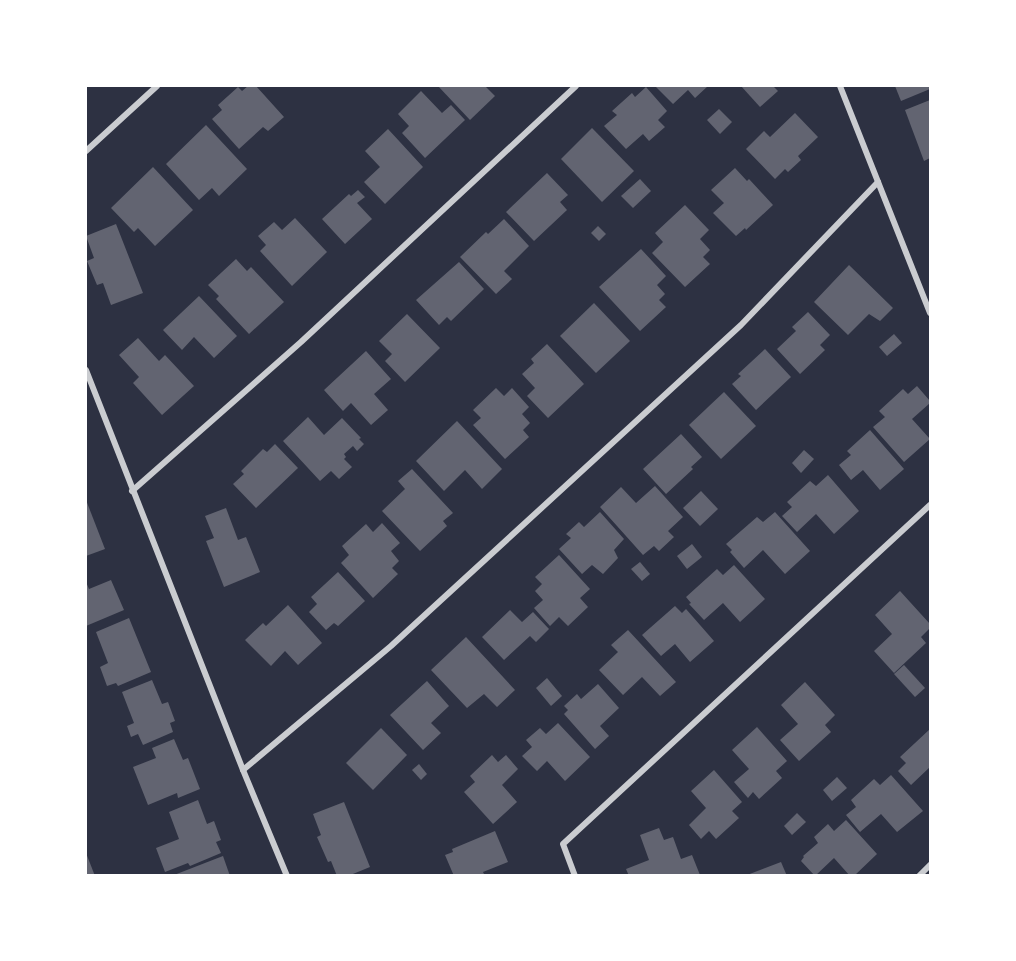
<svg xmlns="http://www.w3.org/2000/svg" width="1016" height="961" viewBox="0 0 1016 961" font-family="Ubuntu,sans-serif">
	<rect width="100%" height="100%" fill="#2d3142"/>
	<g fill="#626471">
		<polygon points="248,86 256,86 284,117 268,131 263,127 239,149 212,119 222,110 218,105 238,87 242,91"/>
		<polygon points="438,86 485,86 495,96 470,120"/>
		<polygon points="655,86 708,86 695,98 688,90 673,104"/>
		<polygon points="741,86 773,86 778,91 760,107"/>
		<polygon points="895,86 930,86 930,89 901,101"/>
		<polygon points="646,87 667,111 658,120 665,127 649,141 643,134 626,149 604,126 617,115 612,111 632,93 635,97"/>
		<polygon points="421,91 442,113 451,105 465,120 425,158 402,133 409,126 398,114"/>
		<polygon points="930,100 930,158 924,161 905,110"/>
		<polygon points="719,109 732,122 720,134 707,120"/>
		<polygon points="795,113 818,137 798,156 801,160 788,172 785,169 775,179 746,149 764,131 770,137"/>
		<polygon points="206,125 247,169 219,196 212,188 199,200 166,164"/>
		<polygon points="592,128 634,171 602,202 561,159"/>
		<polygon points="388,129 423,167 385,204 364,182 380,167 365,151"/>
		<polygon points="153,167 193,210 155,246 138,228 134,232 111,208"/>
		<polygon points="735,168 747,181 749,179 773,205 746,230 745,228 736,236 713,213 724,203 711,190"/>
		<polygon points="547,173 568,195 560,202 567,210 534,241 506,212"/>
		<polygon points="640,179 651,191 633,208 621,196"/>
		<polygon points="358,190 365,197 357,203 372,219 345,244 322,219 349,194 351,196"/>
		<polygon points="685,205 709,230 700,239 710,250 703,257 710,264 685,287 652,253 663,242 655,233"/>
		<polygon points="295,218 327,252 292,286 260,251 266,245 258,236 274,222 282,230"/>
		<polygon points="504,219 529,246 504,271 512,279 496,294 460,257 486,232 488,234"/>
		<polygon points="116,224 143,293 111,305 103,283 97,285 87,261 94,258 86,236"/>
		<polygon points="598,226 606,234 599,241 591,233"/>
		<polygon points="641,249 666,276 657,285 665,294 659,300 666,307 640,331 599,287"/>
		<polygon points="236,259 247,271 251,267 284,302 249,334 216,299 219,296 208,285"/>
		<polygon points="459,262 484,289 451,321 447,317 439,325 416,300"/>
		<polygon points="849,265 893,308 880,321 869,314 848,335 814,302"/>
		<polygon points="199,296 237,336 214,358 194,337 182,350 163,330"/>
		<polygon points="594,303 630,341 596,373 560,336"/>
		<polygon points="808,312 830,335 820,345 825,350 800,374 777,349 796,331 792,327"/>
		<polygon points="407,314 440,348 405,382 385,361 392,354 379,341"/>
		<polygon points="894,334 902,343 887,356 879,347"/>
		<polygon points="138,338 159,361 165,355 194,386 162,415 133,383 139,377 119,355"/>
		<polygon points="547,344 584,384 548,418 527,396 535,388 522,374 534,363 531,359"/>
		<polygon points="765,349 791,377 756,410 732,384 741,376 738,374"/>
		<polygon points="366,351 391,379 374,394 388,410 371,425 351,403 343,411 324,390"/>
		<polygon points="917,386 930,401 930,403 912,419 930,439 904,462 873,427 885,417 879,411 903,389 908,394"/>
		<polygon points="496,388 504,396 512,388 529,407 522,414 530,423 523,430 529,437 505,459 473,425 481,418 473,410"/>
		<polygon points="724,392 756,426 721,459 689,425"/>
		<polygon points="308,417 324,435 342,418 361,438 359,439 364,444 357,451 353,446 344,454 346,457 344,459 352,467 339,479 331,471 320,481 283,441"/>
		<polygon points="457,421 502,469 482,489 465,470 444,491 416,461"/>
		<polygon points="870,430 904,469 880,490 863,470 851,480 839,465 851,455 847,451"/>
		<polygon points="681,434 702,457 691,467 693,469 666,494 643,469"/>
		<polygon points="275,444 298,468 256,508 233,484 244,474 241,471 263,449 267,452"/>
		<polygon points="804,450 814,459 801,473 792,463"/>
		<polygon points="412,469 453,513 443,521 447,526 420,551 382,511 405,489 398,481"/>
		<polygon points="828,475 859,511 834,534 816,514 797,532 782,516 792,507 787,502 810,481 816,486"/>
		<polygon points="655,486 683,517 668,531 674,537 659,551 654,546 643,555 600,507 621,487 636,503"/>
		<polygon points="701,491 718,509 700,526 683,508"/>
		<polygon points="86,500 105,549 86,556"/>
		<polygon points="226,508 238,540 246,537 260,572 224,587 206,541 214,538 205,516"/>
		<polygon points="600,512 624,539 614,550 618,558 603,574 592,565 582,574 559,549 571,538 566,534 579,522 584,527"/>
		<polygon points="775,512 810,551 785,574 763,550 744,568 730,552 732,550 726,544 757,517 763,522"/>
		<polygon points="382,523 400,543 391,551 399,561 392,568 398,574 373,598 341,563 349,555 342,546 366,524 373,532"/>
		<polygon points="692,544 702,557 687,569 677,556"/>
		<polygon points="559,555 590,589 580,598 588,607 568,626 559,617 550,626 534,608 543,600 535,591 542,584 535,577"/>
		<polygon points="640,562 650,574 642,581 631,569"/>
		<polygon points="734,565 765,599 740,622 723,603 704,620 689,604 691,603 686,597 717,569 723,575"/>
		<polygon points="338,572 365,601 338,626 334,623 326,630 309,612 317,604 311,597"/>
		<polygon points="111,580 124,610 86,626 86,582 89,589"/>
		<polygon points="900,591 930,624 930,628 921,637 926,643 894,673 874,651 892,634 875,615"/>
		<polygon points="288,605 322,643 298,665 285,651 271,666 245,640 263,623 266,626"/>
		<polygon points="675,606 682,613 686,609 714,641 690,662 675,644 661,656 642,635"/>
		<polygon points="510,610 522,622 533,612 549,629 536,642 530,636 504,660 482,637"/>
		<polygon points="129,618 151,672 118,686 116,683 107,686 100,667 108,663 96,632"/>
		<polygon points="628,630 676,682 660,696 642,677 623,695 599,670 618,652 611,645"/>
		<polygon points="466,637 515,690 497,707 484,694 467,708 431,670"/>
		<polygon points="904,665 925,688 915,697 894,674"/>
		<polygon points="547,678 562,696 551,706 536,688"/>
		<polygon points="152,680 162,704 168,702 175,721 170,723 173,732 143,745 138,734 131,737 127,726 134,723 122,692"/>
		<polygon points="427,681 449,706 431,723 441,733 423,750 390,715"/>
		<polygon points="805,682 835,715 825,725 831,732 799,761 780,740 798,724 781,705"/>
		<polygon points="598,684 619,708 600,726 609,736 595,749 564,714 568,710 564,706 577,694 581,699"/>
		<polygon points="558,723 590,757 565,781 547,761 537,771 522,756 532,747 526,740 540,728 546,734"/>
		<polygon points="757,727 787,761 776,771 782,778 759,799 753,792 748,798 734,782 749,769 732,750"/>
		<polygon points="381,728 407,755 373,790 346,763"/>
		<polygon points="930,729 930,767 911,785 898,771 906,763 900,757"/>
		<polygon points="174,739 183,760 188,758 200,789 178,798 177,793 148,805 133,767 156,758 152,748"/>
		<polygon points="492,755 498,762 506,755 518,769 502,785 517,802 493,824 464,792 475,782 470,776"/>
		<polygon points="419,764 427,774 421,780 412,770"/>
		<polygon points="714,770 742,802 732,811 739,818 716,839 709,831 701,839 689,825 706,808 691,791"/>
		<polygon points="891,775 923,811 897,832 881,814 860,832 846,815 856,807 851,800 874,779 880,785"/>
		<polygon points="837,777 847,788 832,801 823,790"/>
		<polygon points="198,800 207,824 214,821 221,840 216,842 221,853 190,866 188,863 165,872 156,848 179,839 169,812"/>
		<polygon points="344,802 370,867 348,876 337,876 331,861 328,862 317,837 321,835 313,814"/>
		<polygon points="797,813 806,822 792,835 784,826"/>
		<polygon points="846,820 877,854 854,876 850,876 834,858 815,876 801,861 804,857 803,856 818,843 814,837 828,824 834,831"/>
		<polygon points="659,828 664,840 673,837 681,859 692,855 700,875 629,876 626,869 649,860 640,835"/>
		<polygon points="495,831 508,862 483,872 485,876 454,876 445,855 453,852 452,849"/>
		<polygon points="86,853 95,876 86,876"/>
		<polygon points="223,856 230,876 174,876 174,875"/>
		<polygon points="781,862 787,876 747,876 747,875"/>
	</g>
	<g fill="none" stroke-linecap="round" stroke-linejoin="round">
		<g stroke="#caccd0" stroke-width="6">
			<polyline points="840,86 930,313"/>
			<polyline points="86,151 157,86"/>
			<polyline points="86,370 243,770 287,876"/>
			<polyline points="132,491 301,342 576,86"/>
			<polyline points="243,770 391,646 741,325 878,182"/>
			<polyline points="575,876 563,844 930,505"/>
			<polyline points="919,876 930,865"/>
		</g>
	</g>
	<rect width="1016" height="961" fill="none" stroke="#ffffff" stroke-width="174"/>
</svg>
